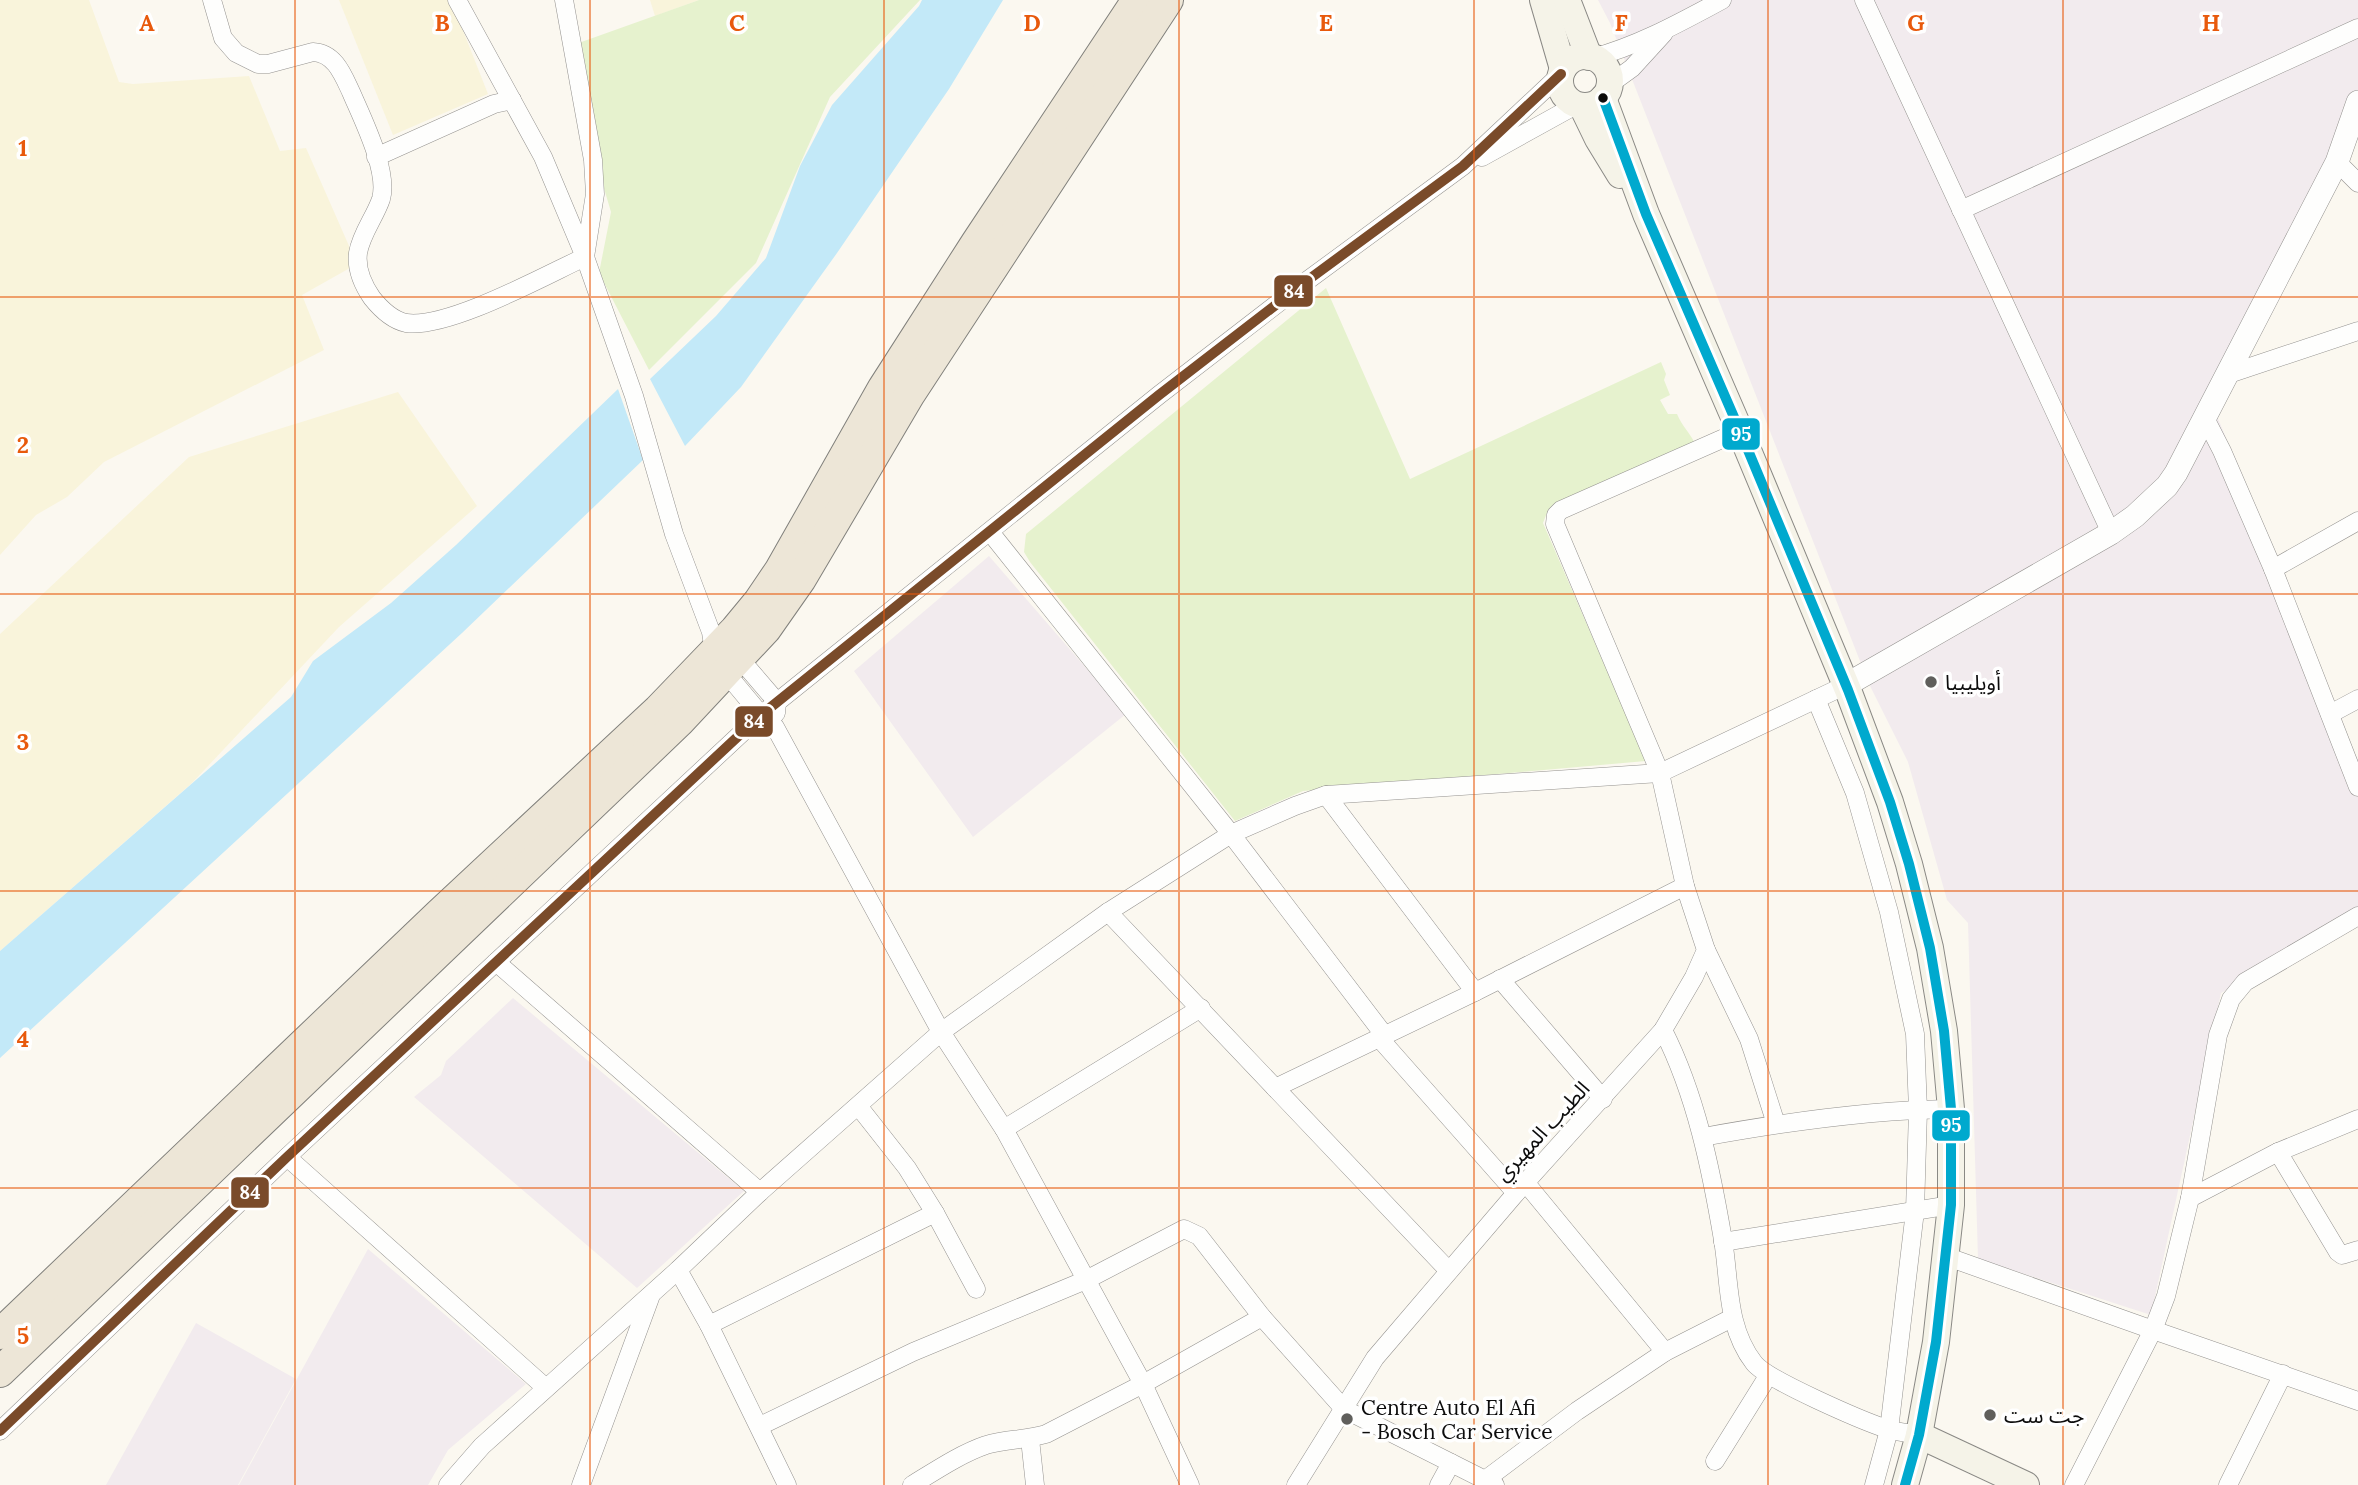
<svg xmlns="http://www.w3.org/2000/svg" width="2358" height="1485" viewBox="0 0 2358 1485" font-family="Lora,'Noto Sans Arabic',serif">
	<rect width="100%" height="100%" fill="#fbf8f0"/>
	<g fill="#f2ebee">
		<polygon points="1598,0 2358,0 2358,114 2208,394 2358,761 2358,915 2221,993 2151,1315 1978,1259 1968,923 1947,900 1908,762 1869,684 1610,23"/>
		<polygon points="989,556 1126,714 973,837 854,671"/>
		<polygon points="513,998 744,1191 637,1288 414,1097 441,1075 446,1061"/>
		<polygon points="368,1249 526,1384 448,1450 428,1485 239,1485"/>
		<polygon points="196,1323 296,1379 238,1485 106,1485"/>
	</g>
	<g fill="#f9f4db">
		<polygon points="0,0 89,0 119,82 133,84 249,76 280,151 306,148 357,264 302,295 324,350 104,462 67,497 36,515 0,555"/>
		<polygon points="339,0 451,0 488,94 393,135"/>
		<polygon points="650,0 699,0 655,16"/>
		<polygon points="398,392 477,506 339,627 192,783 0,951 0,634 189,457"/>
	</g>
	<g fill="#e6f2ce">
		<polygon points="699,0 920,0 830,97 756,263 649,370 599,273 611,212 598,168 573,45"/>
		<path d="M 1326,288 L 1410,479 L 1661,362 L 1666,374 L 1664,380 L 1670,395 L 1660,400 L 1668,414 L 1677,414 C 1682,426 1690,433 1696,445 L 1548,510 L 1543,523 L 1646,761 L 1303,791 L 1235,821 L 1030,562 L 1024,552 L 1026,534 Z"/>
	</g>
	<g fill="#c3e9f8">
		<polygon points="922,0 1003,0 949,89 837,253 741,387 685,446 650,379 716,316 766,258 800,166 832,105 919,6"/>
		<polygon points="618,389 643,460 462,633 0,1058 0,951 291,697 313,661 391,603 456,545"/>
	</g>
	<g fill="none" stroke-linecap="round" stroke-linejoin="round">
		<defs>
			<g id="minor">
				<path d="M 212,0 L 223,38 L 236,53 L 258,64 L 268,64 L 313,52 C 335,53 343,75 351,92 C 362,118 389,171 381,199 C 375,217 361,234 358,253 C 356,269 363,285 372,298 C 380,308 392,320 406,323 C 448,329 544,276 585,257 L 595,194 L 593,160 L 564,0"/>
				<polyline points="457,0 543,157 585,257 634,396 674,534 711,632 714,652 726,673 761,715 775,727 941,1032 1004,1129 1143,1384 1190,1485"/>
				<polyline points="1864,0 2111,533"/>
				<path d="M 1592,58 C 1638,46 1681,22 1722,0"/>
				<polyline points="1610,84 1632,68 1664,33"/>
				<polyline points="376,157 494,104 512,100"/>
				<polyline points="1482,157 1576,105"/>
				<polyline points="2337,162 2358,183"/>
				<polyline points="1961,210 2358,28"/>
				<polyline points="2226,375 2358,331"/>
				<polyline points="2205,418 2222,451 2273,569 2358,787"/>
				<polyline points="990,532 1231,834 1385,1036"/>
				<polyline points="2273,569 2358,521"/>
				<polyline points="734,652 777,702 776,713"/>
				<polyline points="1816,699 1855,793 1889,912 1915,1034 1918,1110 1915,1211 1889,1430 1874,1485"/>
				<polyline points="2330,714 2358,699"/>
				<polyline points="1326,795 1475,992"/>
				<polyline points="1108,912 1448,1270"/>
				<polyline points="1706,950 1749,1039 1776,1124"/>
				<polyline points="496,962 760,1192"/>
				<polyline points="1500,979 1603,1099"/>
				<path d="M 1663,1030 C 1696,1095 1711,1169 1723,1240 C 1730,1282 1726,1327 1754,1363 C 1767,1380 1863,1421 1887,1429 C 1897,1432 1909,1433 1919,1435"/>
				<polyline points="1380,1039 1516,1193"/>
				<polyline points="1275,1088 1475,992 1685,886"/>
				<polyline points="859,1107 907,1168 935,1213 976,1289"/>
				<polyline points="1004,1129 1201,1008"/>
				<path d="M 1703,1137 C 1785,1122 1868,1110 1951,1109"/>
				<polyline points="2278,1152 2338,1252 2342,1255 2358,1250"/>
				<polyline points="287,1157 546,1388"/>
				<polyline points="1525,1182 1665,1352"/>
				<polyline points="2190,1198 2278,1152 2358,1119"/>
				<polyline points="1723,1242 1951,1205"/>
				<polyline points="1945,1256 2153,1330 2358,1401"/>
				<polyline points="678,1270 709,1325 787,1485"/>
				<polyline points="709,1325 935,1213"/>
				<polyline points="760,1426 913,1352 1086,1280 1184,1229 1199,1236 1262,1317 1344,1409 1495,1485"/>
				<polyline points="0,1431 287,1157 761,715 1159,395 1308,280 1463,166 1561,74"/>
				<polyline points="1030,1439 1035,1485"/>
				<polyline points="1715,1461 1768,1376"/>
				<polyline points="1485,1480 1577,1411 1665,1352 1732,1318"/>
				<polyline points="448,1485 482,1446 678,1270 760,1192 941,1032 1108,912 1231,834 1295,806 1326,795 1660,773 1846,685"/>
				<polyline points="581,1485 650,1298"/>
				<path d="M 912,1485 C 935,1471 960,1454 986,1445 C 1006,1439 1026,1440 1046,1434 L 1143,1384 L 1262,1317"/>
				<polyline points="1296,1485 1375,1358 1516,1193 1663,1030 1694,977 1706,950 1685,886 1660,773 1555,524 1556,515 1561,510 1740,431"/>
				<polyline points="1439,1485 1451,1463"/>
				<polyline points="2074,1485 2153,1330 2166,1296 2190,1198 2218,1035 2231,999 2245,982 2358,916"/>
				<polyline points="2228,1485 2283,1374"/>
			</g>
			<polyline id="tertiary" points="1846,685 2111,533 2135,516 2167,486 2176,473 2337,162 2358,102"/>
			<g id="secondary">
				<polyline points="1543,0 1563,69"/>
				<polyline points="1567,0 1589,57"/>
				<circle cx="1585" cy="81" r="25"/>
				<polyline points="1603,98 1646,214 1740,431 1848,690 1890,802 1909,864 1930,948 1944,1031 1951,1109 1951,1205 1936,1342 1919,1435 1905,1485"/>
				<polyline points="1582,106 1598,139 1620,175"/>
				<polyline points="1919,1435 2026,1485"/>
			</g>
			<g id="primary">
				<polyline points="0,1334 439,914 658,710 735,630 759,601 780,570 883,388 976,243 1137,0"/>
				<polyline points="0,1372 679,722 766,629 801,579 910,394 1168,0"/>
			</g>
		</defs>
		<use href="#minor" stroke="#94928f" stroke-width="19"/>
		<use href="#tertiary" stroke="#94928f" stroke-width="24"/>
		<use href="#secondary" stroke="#8a8985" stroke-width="28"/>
		<use href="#primary" stroke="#81807c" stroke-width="32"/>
		<use href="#minor" stroke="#fefefd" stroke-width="18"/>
		<use href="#tertiary" stroke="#fefefd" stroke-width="23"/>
		<use href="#secondary" stroke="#f5f3e8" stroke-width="26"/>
		<use href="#primary" stroke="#ede6d7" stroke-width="30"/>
		<defs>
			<polyline id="bus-1" points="1603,98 1646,214 1740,431 1848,690 1890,802 1909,864 1930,948 1944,1031 1951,1109 1951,1205 1936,1342 1919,1435 1905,1485"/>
			<polyline id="bus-2" points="0,1431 287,1157 761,715 1159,395 1308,280 1463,166 1561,74"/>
		</defs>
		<use href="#bus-1" stroke="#fff" stroke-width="16"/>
		<use href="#bus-2" stroke="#fff" stroke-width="16"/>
		<use href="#bus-1" stroke="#00a9ce" stroke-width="10"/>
		<use href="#bus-2" stroke="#7a4b2a" stroke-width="10"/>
	</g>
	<path fill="none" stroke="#e8590c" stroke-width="2" stroke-opacity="0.55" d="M 295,0 L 295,1485M 590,0 L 590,1485M 884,0 L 884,1485M 1179,0 L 1179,1485M 1474,0 L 1474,1485M 1768,0 L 1768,1485M 2063,0 L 2063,1485M 0,297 L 2358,297M 0,594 L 2358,594M 0,891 L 2358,891M 0,1188 L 2358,1188"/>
	<circle fill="#0c0c0c" stroke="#fff" stroke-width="2.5" cx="1603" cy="98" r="6"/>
	<g fill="#605f5c" stroke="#fff" stroke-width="2.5">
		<circle cx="1931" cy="682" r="7"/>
		<circle cx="1990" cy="1415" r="7"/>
		<circle cx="1347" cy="1419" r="7"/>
	</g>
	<g text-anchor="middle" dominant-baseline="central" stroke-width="7" stroke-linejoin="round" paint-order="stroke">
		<g font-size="21" fill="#0c0c0c" stroke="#fff" text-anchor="start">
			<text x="1945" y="682">أويليبيا</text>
			<text x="1361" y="1407">Centre Auto El Afi<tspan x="1361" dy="24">- Bosch Car Service</tspan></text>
			<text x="2004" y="1415">جت ست</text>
		</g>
		<g font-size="21" fill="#0c0c0c" stroke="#fff">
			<text transform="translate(1542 1131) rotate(-47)">الطيب المهيري</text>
		</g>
	</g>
	<g font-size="23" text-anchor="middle" font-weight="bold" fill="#e8590c" stroke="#fff" stroke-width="7" stroke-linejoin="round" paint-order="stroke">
		<text x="147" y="31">A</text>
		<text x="442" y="31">B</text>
		<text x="737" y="31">C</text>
		<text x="1032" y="31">D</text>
		<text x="1326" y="31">E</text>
		<text x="1621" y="31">F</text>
		<text x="1916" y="31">G</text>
		<text x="2211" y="31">H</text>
		<text x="23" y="156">1</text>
		<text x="23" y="453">2</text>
		<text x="23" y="750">3</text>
		<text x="23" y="1047">4</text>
		<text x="23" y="1344">5</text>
	</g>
	<g stroke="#fff" stroke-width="2.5">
		<rect x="1273" y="274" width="41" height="34" rx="7" fill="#7a4b2a"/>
		<rect x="1721" y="417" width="40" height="34" rx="7" fill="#00a9ce"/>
		<rect x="734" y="705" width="40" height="33" rx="7" fill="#7a4b2a"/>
		<rect x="1931" y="1109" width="40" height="33" rx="7" fill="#00a9ce"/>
		<rect x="230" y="1176" width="40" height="33" rx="7" fill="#7a4b2a"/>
	</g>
	<g font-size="19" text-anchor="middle" font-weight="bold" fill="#fff">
		<text x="1294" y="298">84</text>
		<text x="1741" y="441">95</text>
		<text x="754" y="728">84</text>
		<text x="1951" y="1132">95</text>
		<text x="250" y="1199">84</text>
	</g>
</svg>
